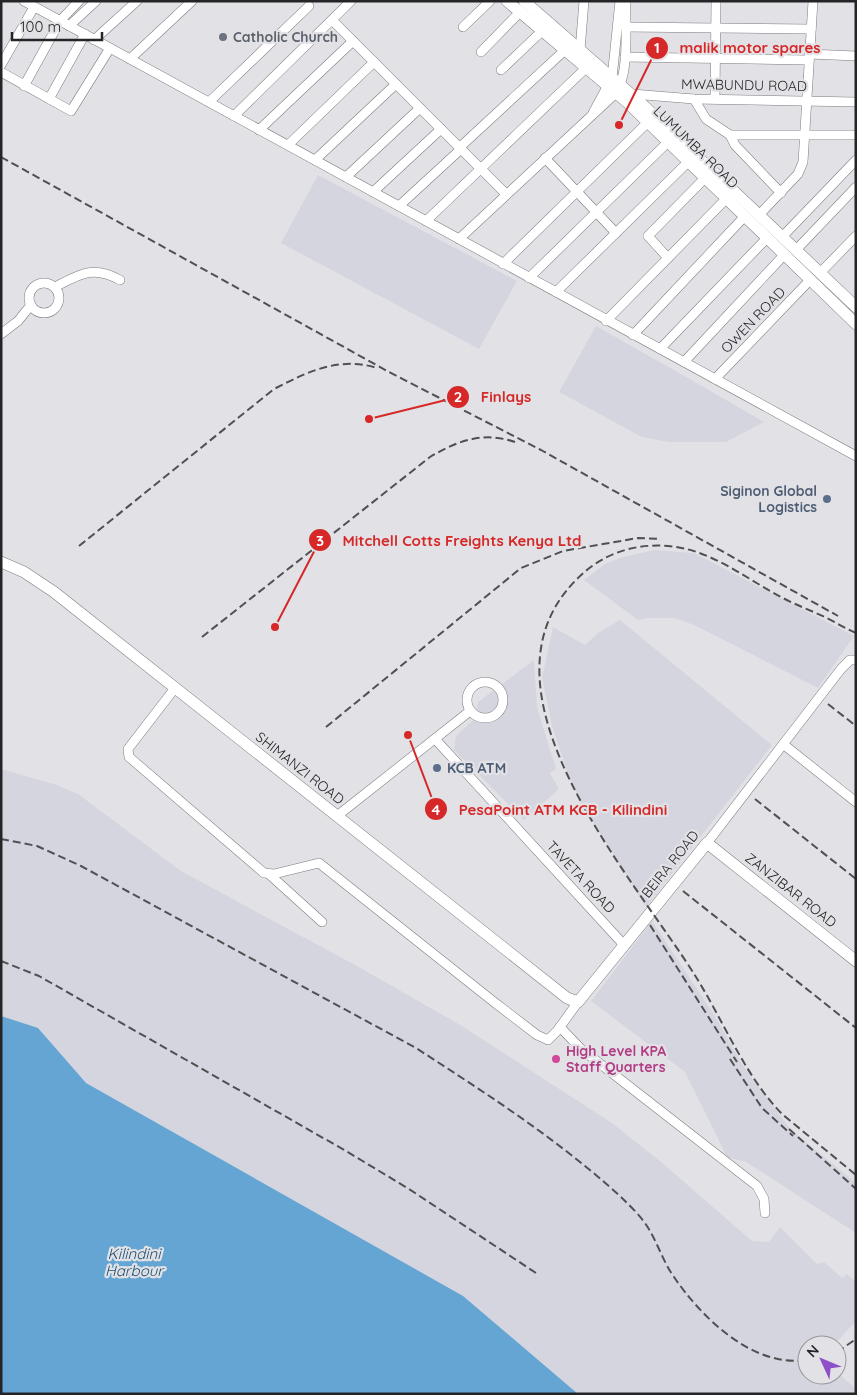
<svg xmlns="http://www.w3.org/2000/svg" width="857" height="1395" viewBox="0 0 857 1395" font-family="Quicksand,sans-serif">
	<rect width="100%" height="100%" fill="#e2e2e6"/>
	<g fill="#d5d5e0">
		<polygon points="318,175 517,281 479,349 281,243"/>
		<polygon points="596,326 681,374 764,422 726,442 669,442 642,437 559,392"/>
		<polygon points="654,550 694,553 854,636 818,688 694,625 674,618 647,618 638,620 584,580 605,564 620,558"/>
		<polygon points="620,620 772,745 646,907 581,803 569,777 552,726 542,678 553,627 585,645 598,633"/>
		<polygon points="534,660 537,707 556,769 550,773 559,789 524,820 454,750 456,736 474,719 478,702"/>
		<polygon points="1,769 57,785 78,794 181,871 357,966 462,1026 612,1123 660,1161 752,1241 769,1242 780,1227 817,1264 824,1262 842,1278 847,1274 856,1282 856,1325 854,1323 834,1345 807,1345 807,1375 837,1375 837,1372 856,1389 856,1394 571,1394 81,1083 1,1021"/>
		<polygon points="652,921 715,1016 742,1064 791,1130 856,1183 856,1233 746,1162 727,1157 685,1072 591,1001"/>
	</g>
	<polygon fill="#64a5d3" points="1,1016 38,1028 86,1083 463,1296 578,1394 1,1394"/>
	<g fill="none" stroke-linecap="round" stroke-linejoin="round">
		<defs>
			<g id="minor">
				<polyline points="24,1 856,456"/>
				<polyline points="332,20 506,194"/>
				<polyline points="69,26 96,1"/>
				<polyline points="463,27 490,1"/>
				<polyline points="625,27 811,29"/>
				<polyline points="94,40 137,1"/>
				<polyline points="580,50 584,1"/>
				<polyline points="481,52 520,12"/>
				<polyline points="809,54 856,56"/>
				<polyline points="625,57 808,60"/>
				<polyline points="130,59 192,1"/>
				<polyline points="1,65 34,7"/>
				<polyline points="501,70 542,31"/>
				<polyline points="1,72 71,111 110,48"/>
				<polyline points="24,86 60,21 79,1"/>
				<polyline points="632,94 694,99 856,102"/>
				<polyline points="49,99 85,34"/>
				<polyline points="694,99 706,119 730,135 856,135"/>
				<polyline points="715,99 716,1"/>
				<polyline points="209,102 309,6"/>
				<polyline points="593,113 612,78 620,1"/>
				<polyline points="234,116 351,1"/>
				<polyline points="259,130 353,41"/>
				<polyline points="730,135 735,145 781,193"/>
				<polyline points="288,145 374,62"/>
				<polyline points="459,148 565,50"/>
				<polyline points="545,158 616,233"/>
				<polyline points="315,160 396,84"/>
				<polyline points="346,177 420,108"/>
				<polyline points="373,192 441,129"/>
				<polyline points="399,206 461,149"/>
				<polyline points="759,215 798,174 803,162 813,1"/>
				<polyline points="426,221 586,68"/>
				<polyline points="782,237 856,160"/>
				<path d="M 459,239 L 616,93 C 630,72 625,27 626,1"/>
				<polyline points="796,250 856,187"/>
				<polyline points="668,258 648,236 705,178"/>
				<polyline points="503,264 647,123"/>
				<polyline points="820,273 856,236"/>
				<polyline points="529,278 668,142"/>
				<circle cx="44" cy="298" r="15"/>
				<path d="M 55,287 C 80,274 93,265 120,280"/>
				<polyline points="556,292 688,162"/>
				<polyline points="606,321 727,198"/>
				<polyline points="1,334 18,321 31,305"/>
				<polyline points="633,335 745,216"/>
				<polyline points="660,349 767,238"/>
				<polyline points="684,362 784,255"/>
				<polyline points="715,379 810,280"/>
				<circle cx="485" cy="700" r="18"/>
				<polyline points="175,688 128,749 129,757 264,873 274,874 319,863 494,1002 537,1035 548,1040 557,1031 578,1002"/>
				<polyline points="436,740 624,945"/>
				<polyline points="783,744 856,802"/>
				<polyline points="337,816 470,711"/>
				<polyline points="707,843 841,669 850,660 856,660"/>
				<polyline points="270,875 322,922"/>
				<polyline points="560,1027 580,1048 757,1186 764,1199 765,1213"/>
			</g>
			<g id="major">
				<polyline points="507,1 628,103 856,324"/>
				<polyline points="524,1 642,104 856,307"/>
				<polyline points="1,562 24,572 54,592 567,998 578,1002 707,843 856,961"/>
			</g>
		</defs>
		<use href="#minor" stroke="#7c7b7f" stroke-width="10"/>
		<use href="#major" stroke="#7c7b7f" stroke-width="12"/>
		<use href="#minor" stroke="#fff" stroke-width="9"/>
		<use href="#major" stroke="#fff" stroke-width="11"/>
		<g stroke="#505053" stroke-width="2" stroke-dasharray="8 4" stroke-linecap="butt">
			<polyline points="1,157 389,372 541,450 838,616"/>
			<path d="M 79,546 L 274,389 C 307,372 339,356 377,368"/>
			<path d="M 856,633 C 846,629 837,623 827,618 C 812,611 796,605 781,597 C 745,578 710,549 668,546 C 632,543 600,555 576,580 C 465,692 636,880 696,977 C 724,1022 745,1076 782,1114 L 856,1175"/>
			<path d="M 202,637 L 430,457 C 457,441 483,431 515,442"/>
			<polyline points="828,704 856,726"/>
			<polyline points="326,727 521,568 563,551 638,538 661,539"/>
			<polyline points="755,799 856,879"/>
			<path d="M 1,839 L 37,846 L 81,866 L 416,1048 C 487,1094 559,1140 622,1198 C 632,1208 644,1219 651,1233 C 659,1247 664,1263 674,1277 C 702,1318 753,1368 807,1360"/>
			<polyline points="683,891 856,1028"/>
			<polyline points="650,925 737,1062"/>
			<polyline points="1,961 39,976 346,1151 409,1189 536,1273"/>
			<polyline points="730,1059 762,1108 793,1136"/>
			<polyline points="789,1129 856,1189"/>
			<polyline points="837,1352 856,1339"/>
		</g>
	</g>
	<circle fill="#6b7280" stroke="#e2e2e6" stroke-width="2" cx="223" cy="37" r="5"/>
	<g fill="#5c6f8a" stroke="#e2e2e6" stroke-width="2">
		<circle cx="827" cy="499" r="5"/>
		<circle cx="437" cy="768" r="5"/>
	</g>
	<circle fill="#d1479c" stroke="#e2e2e6" stroke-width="2" cx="556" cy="1059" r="5"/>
	<g text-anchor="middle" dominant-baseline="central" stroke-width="4.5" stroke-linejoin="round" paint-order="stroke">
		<g font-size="14" font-weight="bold" fill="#5b616d" stroke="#e2e2e6" text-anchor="start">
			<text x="233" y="37">Catholic Church</text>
		</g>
		<g font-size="14" fill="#252527" stroke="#e2e2e6">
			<text transform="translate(744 85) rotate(1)">MWABUNDU ROAD</text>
			<text transform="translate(696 147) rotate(44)">LUMUMBA ROAD</text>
			<text transform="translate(753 320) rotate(-46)">OWEN ROAD</text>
			<text transform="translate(300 768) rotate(38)">SHIMANZI ROAD</text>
			<text transform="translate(670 864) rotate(-51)">BEIRA ROAD</text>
			<text transform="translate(581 877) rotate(47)">TAVETA ROAD</text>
			<text transform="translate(791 890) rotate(38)">ZANZIBAR ROAD</text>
		</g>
		<g font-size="14" font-weight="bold" fill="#4e5e75" stroke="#e2e2e6" text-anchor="end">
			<text x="817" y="491">Siginon Global<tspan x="817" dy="16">Logistics</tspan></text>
			<text x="447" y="768" text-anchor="start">KCB ATM</text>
		</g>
		<g font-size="14" font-weight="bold" fill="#b23c85" stroke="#e2e2e6" text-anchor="start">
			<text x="566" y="1051">High Level KPA<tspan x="566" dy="16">Staff Quarters</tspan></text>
		</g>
		<g font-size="15" font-style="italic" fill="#1e4f6f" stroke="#e2e2e6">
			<text x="134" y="1253">Kilindini<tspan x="134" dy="17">Harbour</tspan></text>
		</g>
	</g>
	<path fill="none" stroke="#d62828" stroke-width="2" d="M619 125L657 48M369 419L458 397M275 627L320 540M408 735L436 809"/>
	<g fill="#d62828" stroke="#e2e2e6" stroke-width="2">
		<circle cx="619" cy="125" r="5"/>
		<circle cx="369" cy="419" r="5"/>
		<circle cx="275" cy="627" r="5"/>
		<circle cx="408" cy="735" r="5"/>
		<circle cx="657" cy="48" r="12"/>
		<circle cx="458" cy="397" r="12"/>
		<circle cx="320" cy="540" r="12"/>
		<circle cx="436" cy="809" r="12"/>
	</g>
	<g font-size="15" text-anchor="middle" font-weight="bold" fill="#fff">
		<text x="657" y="53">1</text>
		<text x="458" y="402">2</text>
		<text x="320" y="546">3</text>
		<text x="436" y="815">4</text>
	</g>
	<g font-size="15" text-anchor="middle" font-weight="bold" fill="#d62828" stroke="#e2e2e6" stroke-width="4.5" stroke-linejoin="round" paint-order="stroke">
		<text x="750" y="53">malik motor spares</text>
		<text x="506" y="402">Finlays</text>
		<text x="462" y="546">Mitchell Cotts Freights Kenya Ltd</text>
		<text x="563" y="815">PesaPoint ATM KCB - Kilindini</text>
	</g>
	<rect width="857" height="1395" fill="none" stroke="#252527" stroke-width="5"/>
	<g transform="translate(822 1360) rotate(314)"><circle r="24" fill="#e2e2e6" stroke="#96969a"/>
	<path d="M0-4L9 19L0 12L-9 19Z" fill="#8d50c6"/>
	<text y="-8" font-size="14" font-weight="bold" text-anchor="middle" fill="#252527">N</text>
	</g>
	<path d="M12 32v8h90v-8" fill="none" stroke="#252527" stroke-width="2.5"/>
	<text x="20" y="32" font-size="15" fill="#252527" stroke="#e2e2e6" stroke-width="4" paint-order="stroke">100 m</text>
</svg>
